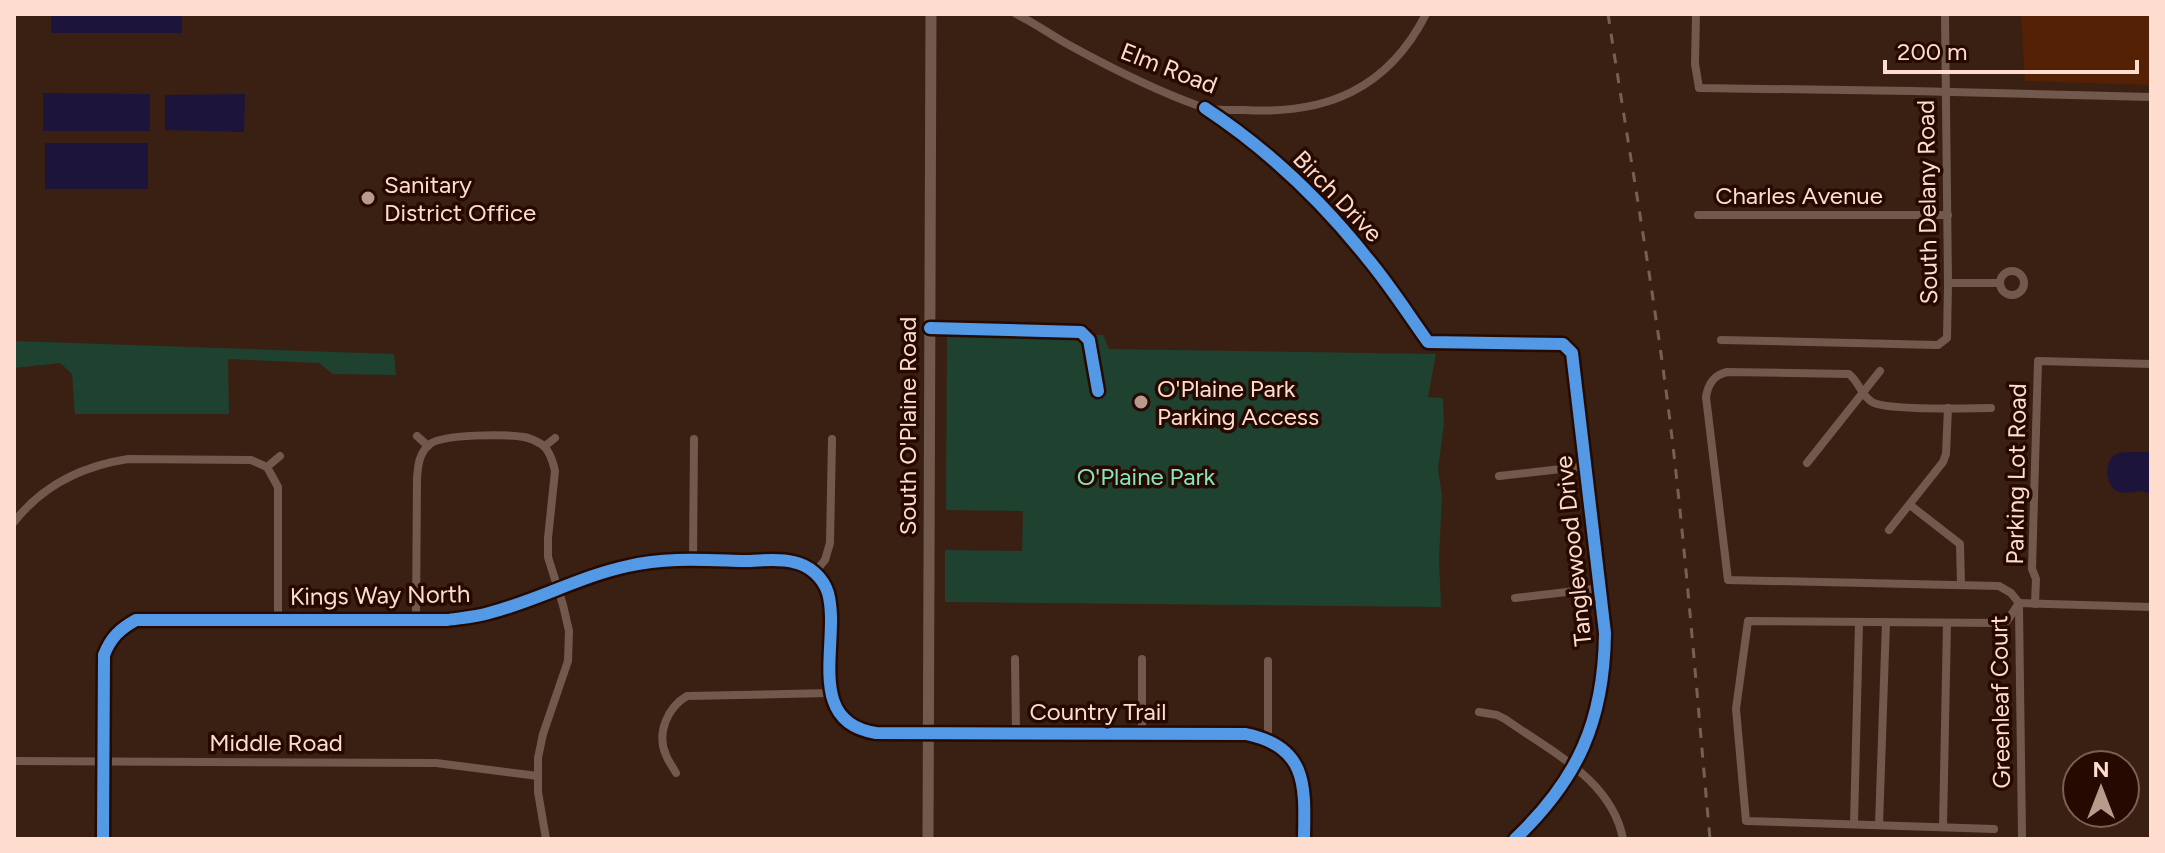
<svg xmlns="http://www.w3.org/2000/svg" width="2165" height="853" viewBox="0 0 2165 853" font-family="Figtree,sans-serif">
	<rect width="100%" height="100%" fill="#3a2012"/>
	<polygon fill="#552104" points="2021,14 2151,14 2151,85 2025,81"/>
	<g fill="#1f4130">
		<polygon points="947,334 1103,335 1109,349 1436,354 1428,397 1443,398 1444,423 1438,470 1442,495 1439,558 1441,607 945,602 945,550 1022,551 1023,511 946,510"/>
		<polygon points="14,341 394,354 396,375 333,374 319,363 228,359 229,414 75,414 72,374 60,363 14,368"/>
	</g>
	<g fill="#1c143b">
		<rect x="51" y="14" width="131" height="19"/>
		<polygon points="43,93 150,94 150,131 43,131"/>
		<polygon points="245,94 244,132 165,130 165,95"/>
		<rect x="45" y="143" width="103" height="46"/>
		<path d="M 2142,452 L 2151,452 L 2151,494 C 2137,488 2132,495 2120,492 C 2105,489 2103,460 2116,454 C 2122,451 2135,453 2142,452 Z"/>
	</g>
	<g fill="none" stroke-linecap="round" stroke-linejoin="round">
		<g stroke="#72594d" stroke-width="8">
			<path d="M 1016,14 C 1035,23 1051,35 1069,45 C 1111,68 1156,91 1202,107 C 1215,111 1231,110 1244,110 C 1326,115 1388,89 1426,14"/>
			<polyline points="1696,14 1695,64 1699,88 1912,91 2151,97"/>
			<path d="M 1205,108 C 1267,149 1321,200 1367,258 C 1389,284 1408,314 1428,342 L 1563,344 L 1572,353 L 1605,633 C 1604,721 1578,779 1515,839"/>
			<polyline points="1698,215 1948,215"/>
			<circle cx="2012" cy="283" r="12"/>
			<polyline points="1948,283 2000,283"/>
			<polyline points="930,328 1081,332 1089,340 1098,391"/>
			<polyline points="1721,340 1938,345 1947,338 1948,283 1945,14"/>
			<path d="M 1991,408 C 1969,408 1886,411 1872,402 C 1860,394 1860,383 1849,374 L 1727,372 C 1713,375 1708,385 1706,397 L 1728,580 L 1999,586 L 2011,593 L 2019,603"/>
			<polyline points="417,436 428,446"/>
			<polyline points="545,446 555,438"/>
			<polyline points="1807,463 1880,371"/>
			<polyline points="267,467 280,456"/>
			<polyline points="1499,476 1587,466"/>
			<polyline points="1910,505 1960,544 1961,584"/>
			<path d="M 14,522 C 43,485 82,466 128,459 L 251,460 L 267,467 L 278,487 L 278,619"/>
			<polyline points="1889,530 1943,462 1946,454 1948,408"/>
			<polyline points="693,560 694,439"/>
			<polyline points="815,572 825,560 830,543 832,439"/>
			<polyline points="1515,598 1601,588"/>
			<polyline points="2019,603 2151,607"/>
			<polyline points="2035,604 2036,579 2032,569 2038,361 2151,364"/>
			<polyline points="2019,608 2022,836"/>
			<path d="M 416,620 L 417,478 C 418,465 419,453 430,444 C 443,434 506,434 524,437 C 529,438 536,441 541,444 C 549,449 553,462 555,471 L 548,538 L 548,557 L 563,605 L 569,631 L 568,661 L 543,734 L 538,758 L 538,792 L 546,839"/>
			<polyline points="1015,659 1016,733"/>
			<polyline points="1142,659 1142,733"/>
			<path d="M 1479,712 L 1497,715 L 1505,719 C 1550,751 1612,780 1623,839"/>
			<polyline points="1268,740 1268,661"/>
			<polyline points="14,761 436,763 538,776"/>
			<path d="M 676,773 C 673,767 668,761 666,755 C 656,733 668,707 687,696 L 830,693"/>
			<polyline points="1854,824 1859,622"/>
			<polyline points="1879,825 1886,622"/>
			<polyline points="1943,827 1947,623"/>
			<polyline points="1994,829 1746,821 1736,709 1748,621 1998,623 2007,621 2019,603"/>
			<path d="M 103,839 L 104,655 C 111,637 120,629 136,620 L 447,620 C 461,618 476,617 489,613 C 536,601 581,576 628,566 C 666,557 705,560 744,561 C 760,561 778,558 793,562 C 809,565 823,577 828,593 C 841,640 803,722 876,733 L 1246,734 C 1308,747 1305,786 1304,839"/>
		</g>
		<polyline stroke="#72594d" stroke-width="11" points="928,839 931,14"/>
		<path stroke="#765f53" stroke-width="3" stroke-dasharray="10 10" stroke-linecap="butt" d="M 1608,14 C 1630,158 1656,302 1673,446 C 1688,577 1698,708 1710,839"/>
		<defs>
			<g id="cycleway">
				<path d="M 1205,108 C 1267,149 1321,200 1367,258 C 1389,284 1408,314 1428,342 L 1563,344 L 1572,353 L 1605,633 C 1604,721 1578,779 1515,839"/>
				<polyline points="930,328 1081,332 1089,340 1098,391"/>
				<path d="M 103,839 L 104,655 C 111,637 120,629 136,620 L 447,620 C 461,618 476,617 489,613 C 536,601 581,576 628,566 C 666,557 705,560 744,561 C 760,561 778,558 793,562 C 809,565 823,577 828,593 C 841,640 803,722 876,733 L 1246,734 C 1308,747 1305,786 1304,839"/>
			</g>
		</defs>
		<use href="#cycleway" stroke="#260a01" stroke-width="17"/>
		<use href="#cycleway" stroke="#5399e6" stroke-width="12"/>
	</g>
	<g fill="#b99b8c" stroke="#260a01" stroke-width="3">
		<circle cx="368" cy="198" r="8"/>
		<circle cx="1141" cy="402" r="8"/>
	</g>
	<g text-anchor="middle" dominant-baseline="central" stroke-width="7" stroke-linejoin="round" paint-order="stroke">
		<g font-size="24" fill="#feddce" stroke="#260a01">
			<text transform="translate(1169 68) rotate(21)">Elm Road</text>
			<text x="1799" y="195">Charles Avenue</text>
			<text transform="translate(1338 196) rotate(46)">Birch Drive</text>
			<text transform="translate(1927 202) rotate(-91)">South Delany Road</text>
			<text transform="translate(907 426) rotate(-90)">South O'Plaine Road</text>
			<text transform="translate(2016 474) rotate(-89)">Parking Lot Road</text>
			<text transform="translate(1573 551) rotate(-96)">Tanglewood Drive</text>
			<text transform="translate(380 595) rotate(-1)">Kings Way North</text>
			<text transform="translate(2000 702) rotate(-91)">Greenleaf Court</text>
			<text x="1098" y="711">Country Trail</text>
			<text x="276" y="742">Middle Road</text>
		</g>
		<g font-size="24" fill="#feddce" stroke="#260a01" text-anchor="start">
			<text x="384" y="184">Sanitary<tspan x="384" dy="28">District Office</tspan></text>
			<text x="1157" y="388">O'Plaine Park<tspan x="1157" dy="28">Parking Access</tspan></text>
		</g>
		<g font-size="24" fill="#84e6bd" stroke="#260a01">
			<text x="1146" y="476">O'Plaine Park</text>
		</g>
	</g>
	<rect width="2165" height="853" fill="none" stroke="#feddce" stroke-width="32"/>
	<g transform="translate(2101 789)"><circle r="38" fill="#260a01" stroke="#7c5e53" stroke-width="2"/>
	<path d="M0-6L14 30L0 20L-14 30Z" fill="#b99b8c"/>
	<text y="-12" font-size="22" font-weight="bold" text-anchor="middle" fill="#feddce">N</text>
	</g>
	<path d="M1885 60v12h252v-12" fill="none" stroke="#feddce" stroke-width="4"/>
	<text x="1897" y="60" font-size="24" fill="#feddce" stroke="#260a01" stroke-width="6" paint-order="stroke">200 m</text>
</svg>
